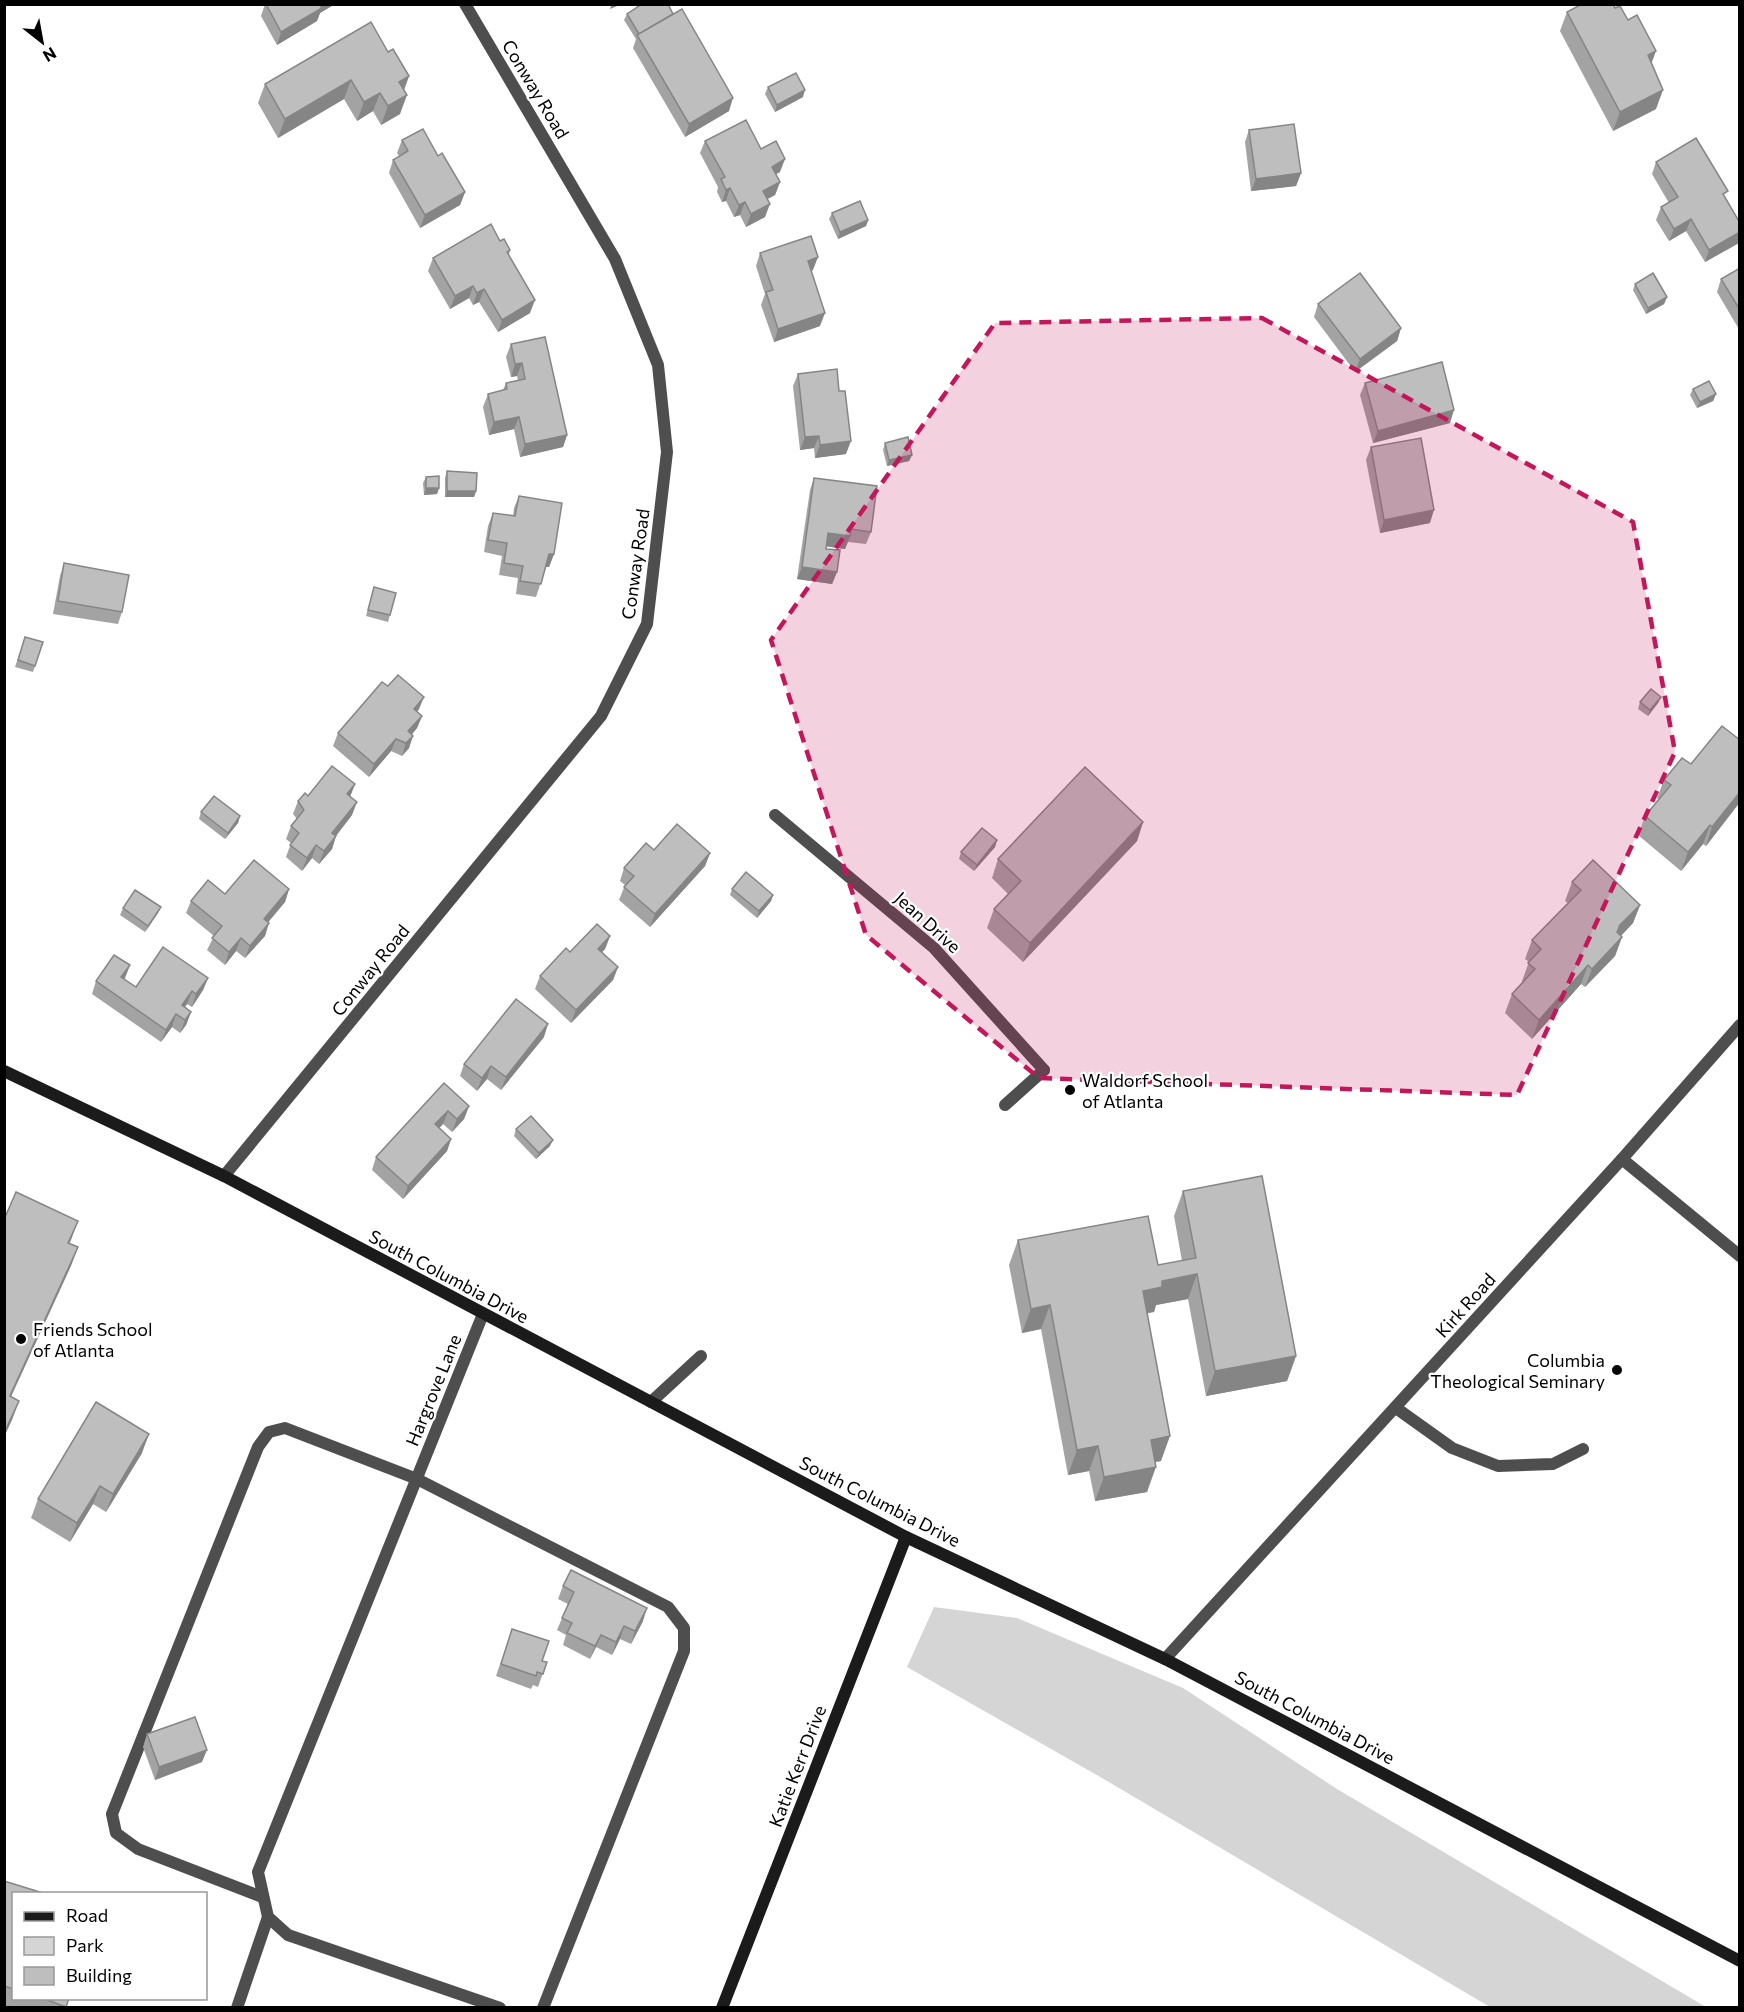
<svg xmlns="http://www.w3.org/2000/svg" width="1744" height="2012" viewBox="0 0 1744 2012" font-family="Commissioner,sans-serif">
	<rect width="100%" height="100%" fill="#fff"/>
	<polygon fill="#d5d5d5" points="934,1607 1017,1618 1183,1688 1337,1789 1706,2007 1490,2007 1102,1778 907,1667"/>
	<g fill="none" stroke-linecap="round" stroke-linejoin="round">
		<g stroke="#4e4e4e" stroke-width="12">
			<polyline points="1005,1105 1044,1070"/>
			<polyline points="1622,1159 1740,1256"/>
			<polyline points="651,1402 701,1356"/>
			<polyline points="1396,1408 1452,1448 1498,1466 1553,1464 1583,1449"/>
		</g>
		<g stroke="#4e4e4e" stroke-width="12">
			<polyline points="775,815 934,948 1044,1070"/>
			<polyline points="224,1176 601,716 647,624 667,452 658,365 615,259 465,4"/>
			<polyline points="483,1314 258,1872 268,1917 288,1935 500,2008"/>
			<polyline points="1165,1659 1622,1159 1740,1025"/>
			<polyline points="262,1897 138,1849 116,1833 112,1814 258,1447 269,1432 285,1428 417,1479 668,1607 684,1628 684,1651 543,2008"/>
			<polyline points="237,2008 268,1917"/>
		</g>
		<g stroke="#1b1b1b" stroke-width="12">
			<polyline points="4,1071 224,1176 906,1537 1165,1659 1740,1961"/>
			<polyline points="722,2008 906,1537"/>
		</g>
	</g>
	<g fill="#a3a3a3">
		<polygon points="265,4 335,4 320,13 317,21 277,45 261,16"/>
		<polygon points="1615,8 1652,63 1656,109 1613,131 1560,31 1567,12"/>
		<polygon points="627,14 729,111 685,137 633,48 636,39 624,20"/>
		<polygon points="388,52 409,76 404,90 400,114 381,125 373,111 357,121 344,99 278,138 258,103 265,84"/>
		<polygon points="768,87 803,97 775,112 765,94"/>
		<polygon points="1249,130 1301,173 1296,186 1251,191 1245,142"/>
		<polygon points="402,140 438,156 465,192 460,205 420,228 389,173 393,160 399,156 397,153"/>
		<polygon points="705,141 761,149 780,172 776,174 780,182 775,195 767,199 765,217 746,227 740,215 734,217 726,201 722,202 717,192 718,187 700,153"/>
		<polygon points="1656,162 1725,198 1740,223 1739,243 1705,262 1686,231 1669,241 1656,220 1661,207 1669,203 1652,174"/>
		<polygon points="832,213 868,220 866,226 838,239 829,219"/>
		<polygon points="500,241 510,250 509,255 530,313 498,332 479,302 473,305 469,298 450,309 428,271 433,258"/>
		<polygon points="760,253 813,270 811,271 820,326 774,342 761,305 765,294 756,266"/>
		<polygon points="1740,268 1740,331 1717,292 1721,279"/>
		<polygon points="1635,284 1667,297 1664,304 1646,314 1633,290"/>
		<polygon points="1318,304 1401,328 1397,341 1355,372 1314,317"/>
		<polygon points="511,344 567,435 563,447 520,457 514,429 489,435 483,407 488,394 503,390 506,383 518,381 517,376 511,377 506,357"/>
		<polygon points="798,374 846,454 815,458 814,448 800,450 793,386"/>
		<polygon points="1365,383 1450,423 1373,443 1360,395"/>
		<polygon points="1693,389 1716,394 1713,401 1697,408 1690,395"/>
		<polygon points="885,443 912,455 909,461 887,466 883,450"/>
		<polygon points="1371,447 1430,523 1380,533 1366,460"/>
		<polygon points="447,471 476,491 474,497 445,497 445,478"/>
		<polygon points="426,477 439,488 437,494 424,495 423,483"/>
		<polygon points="814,478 871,532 866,544 848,542 845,549 826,546 826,549 837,572 832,584 797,579 810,490"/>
		<polygon points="519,496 554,554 549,567 546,567 536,597 516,594 518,578 499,575 502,556 484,552 488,526 493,513 513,516 514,508"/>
		<polygon points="64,563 122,612 118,624 53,614 60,576"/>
		<polygon points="374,587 390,615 388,622 366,616"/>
		<polygon points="25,637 35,666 33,672 15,667"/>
		<polygon points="388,686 419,709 417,712 422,716 417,728 412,734 409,748 402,756 391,751 369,777 333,746 338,733"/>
		<polygon points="1661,697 1658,703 1648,716 1638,709 1640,702"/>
		<polygon points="1740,740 1740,802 1706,846 1703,844 1681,871 1638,835 1645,816 1659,800 1657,798 1664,780 1691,764"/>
		<polygon points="355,784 350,796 352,815 336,836 332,849 319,864 312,858 302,871 286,857 291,843 286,839 291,826 297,819 293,814 298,801 308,796"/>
		<polygon points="201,812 240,816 238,823 225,839 199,819"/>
		<polygon points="1143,822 1137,841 1023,962 987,928 994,909 1008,894 992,878 998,859"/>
		<polygon points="997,840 995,847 974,871 959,859 961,852"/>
		<polygon points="654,850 710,853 705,866 650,927 619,900 625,885 620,881 624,868"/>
		<polygon points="1572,882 1640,905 1633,923 1621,936 1622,937 1615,956 1585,987 1581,984 1532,1039 1505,1013 1512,994 1523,983 1522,981 1529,962 1525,959 1532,940 1568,903 1565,901"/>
		<polygon points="289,889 285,902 268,922 265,936 245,958 236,951 225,965 207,950 214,936 186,913 191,901 225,894"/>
		<polygon points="732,889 773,895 771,901 757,918 730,895"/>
		<polygon points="123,908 158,913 145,932 120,915"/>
		<polygon points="610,936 605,949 602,952 618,967 613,980 571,1023 535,989 540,976 570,952"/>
		<polygon points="130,965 124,979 136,987 208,978 203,990 192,1007 187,1004 185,1007 191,1012 186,1025 180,1033 172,1027 161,1042 92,994 96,981"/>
		<polygon points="544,1037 501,1090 487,1079 477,1091 460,1076 464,1064"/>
		<polygon points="444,1083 469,1106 464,1119 452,1132 443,1124 439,1128 451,1139 447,1151 403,1199 372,1170 376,1157"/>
		<polygon points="516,1129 550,1146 536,1159 514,1136"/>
		<polygon points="1183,1191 1296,1356 1287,1381 1206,1396 1188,1299 1156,1305 1154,1312 1147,1313 1161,1461 1155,1462 1147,1492 1095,1501 1089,1471 1068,1475 1041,1329 1022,1333 1009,1265 1018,1240 1158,1265 1182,1261 1174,1216"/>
		<polygon points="142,1453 106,1512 93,1504 70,1542 31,1518 38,1499"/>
		<polygon points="563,1586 643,1621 631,1644 620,1639 612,1655 596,1647 590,1659 563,1645 566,1635 557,1630 568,1604 558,1599"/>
		<polygon points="512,1629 542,1661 547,1662 538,1687 533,1685 531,1689 496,1676"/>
		<polygon points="147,1734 202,1762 155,1780 143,1747"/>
		<polygon points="4,1881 14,1893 14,1998 69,1998 66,2007 4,2007"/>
	</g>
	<g fill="#858585">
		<polygon points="318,4 335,4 320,13 317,21 277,45 281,32"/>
		<polygon points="612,4 622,4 610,9"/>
		<polygon points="1656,51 1649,70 1648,55"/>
		<polygon points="409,76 402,95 399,82"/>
		<polygon points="351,80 344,99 278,138 285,119"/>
		<polygon points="805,90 803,97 775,112 777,105"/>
		<polygon points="1663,90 1656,109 1613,131 1620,112"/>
		<polygon points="380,93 373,111 357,121 364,102"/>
		<polygon points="407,95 400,114 381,125 388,106"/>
		<polygon points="733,98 729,111 685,137 689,124"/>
		<polygon points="785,159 780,172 767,179 772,167"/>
		<polygon points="1301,173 1296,186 1251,191 1256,179"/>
		<polygon points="780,182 775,195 758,204 763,191"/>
		<polygon points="730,188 726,201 722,202 726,190"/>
		<polygon points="465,192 460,205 420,228 425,215"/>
		<polygon points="745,202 740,215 734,217 739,205"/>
		<polygon points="770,204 765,217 746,227 751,214"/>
		<polygon points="1691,219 1686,231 1669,241 1674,229"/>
		<polygon points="868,220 866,226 838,239 840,232"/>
		<polygon points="1740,232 1739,243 1705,262 1709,250"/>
		<polygon points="818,257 813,270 803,274 808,261"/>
		<polygon points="473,286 469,298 450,309 455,296"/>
		<polygon points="484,289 479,302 473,305 477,293"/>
		<polygon points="1667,297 1664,304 1646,314 1648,308"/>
		<polygon points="535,300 530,313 498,332 502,320"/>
		<polygon points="825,313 820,326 774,342 778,329"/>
		<polygon points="1401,328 1397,341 1355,372 1360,359"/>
		<polygon points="522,363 517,376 511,377 515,364"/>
		<polygon points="1716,394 1713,401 1697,408 1700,402"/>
		<polygon points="1454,410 1450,423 1373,443 1378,431"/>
		<polygon points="519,417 514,429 489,435 494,422"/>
		<polygon points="567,435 563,447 520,457 525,444"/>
		<polygon points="819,436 814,448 800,450 805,437"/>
		<polygon points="851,441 846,454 815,458 820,445"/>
		<polygon points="912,455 909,461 887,466 889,460"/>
		<polygon points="426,488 439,488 437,494 424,495"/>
		<polygon points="447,491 476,491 474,497 445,497"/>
		<polygon points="1434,510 1430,523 1380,533 1384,520"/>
		<polygon points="828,533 850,536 845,549 823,546"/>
		<polygon points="549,554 554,554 549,567 544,567"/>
		<polygon points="802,567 837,572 832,584 797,579"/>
		<polygon points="424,697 419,709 409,721 414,709"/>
		<polygon points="1661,697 1658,703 1648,716 1650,710"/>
		<polygon points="422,716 417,728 404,744 408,731"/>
		<polygon points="413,736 409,748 402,756 406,743"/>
		<polygon points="396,739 391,751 369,777 374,764"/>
		<polygon points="355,784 350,797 347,794"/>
		<polygon points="1740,792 1740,802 1706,846 1712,827"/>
		<polygon points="357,802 352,815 328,846 332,833"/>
		<polygon points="240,816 238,823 225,839 228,833"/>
		<polygon points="1143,822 1137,841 1023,962 1030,943"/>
		<polygon points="1710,825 1703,844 1681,871 1688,852"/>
		<polygon points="336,836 332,849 319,864 324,851"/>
		<polygon points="997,840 995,847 974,871 977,865"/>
		<polygon points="316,845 312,858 302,871 307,858"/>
		<polygon points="710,853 705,866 650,927 655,914"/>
		<polygon points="289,889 285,902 260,932 264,919"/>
		<polygon points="773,895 771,901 757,918 759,911"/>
		<polygon points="1640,905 1633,923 1613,944 1622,937 1615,956 1585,987 1592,969 1617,932 1620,925"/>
		<polygon points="161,907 158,913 145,932 148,926"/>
		<polygon points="269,923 265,936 245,958 250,946"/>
		<polygon points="610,936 605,949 594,961 598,949"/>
		<polygon points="241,938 236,951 225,965 229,952"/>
		<polygon points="130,965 125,978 117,990 121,977"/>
		<polygon points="1588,965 1581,984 1532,1039 1539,1020"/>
		<polygon points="618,967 613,980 571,1023 576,1010"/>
		<polygon points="208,978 203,990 192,1007 196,994"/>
		<polygon points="192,991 187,1004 178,1016 182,1005"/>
		<polygon points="191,1012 186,1025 180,1033 185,1020"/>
		<polygon points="176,1014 172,1027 161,1042 166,1030"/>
		<polygon points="548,1024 544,1037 501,1090 506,1077"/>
		<polygon points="491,1066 487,1079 477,1091 482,1078"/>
		<polygon points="469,1106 464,1119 452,1132 457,1119"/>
		<polygon points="448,1111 443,1124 431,1137 435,1124"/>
		<polygon points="451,1139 447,1151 403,1199 408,1186"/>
		<polygon points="553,1140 550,1146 536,1159 539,1153"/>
		<polygon points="78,1221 71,1240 62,1261 68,1243"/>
		<polygon points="78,1247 71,1266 4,1412 10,1396"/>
		<polygon points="1197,1274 1188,1299 1156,1305 1154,1312 1134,1315 1143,1291 1162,1281"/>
		<polygon points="1050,1305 1041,1329 1022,1333 1031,1309"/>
		<polygon points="1296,1356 1287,1381 1206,1396 1215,1371"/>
		<polygon points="19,1401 12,1420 4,1437 4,1433"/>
		<polygon points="149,1434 142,1453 106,1512 113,1494"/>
		<polygon points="1170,1436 1161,1461 1142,1464 1151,1440"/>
		<polygon points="1098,1446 1089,1471 1068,1475 1077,1450"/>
		<polygon points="1156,1467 1147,1492 1095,1501 1104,1477"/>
		<polygon points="100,1486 93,1504 70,1542 77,1523"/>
		<polygon points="647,1608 643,1621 631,1644 635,1631"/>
		<polygon points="624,1626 620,1639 612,1655 616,1642"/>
		<polygon points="601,1635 596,1647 590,1659 595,1646"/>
		<polygon points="207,1750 202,1762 155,1780 159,1767"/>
	</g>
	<g fill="#bebebe" stroke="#858585" stroke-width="1.5">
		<polygon points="266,4 319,4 322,8 281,32"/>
		<polygon points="642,4 668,4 673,14 639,34 627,14"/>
		<polygon points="1582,4 1613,4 1615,8 1620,6 1628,20 1637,15 1656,51 1648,55 1663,90 1620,112 1567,12"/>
		<polygon points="682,9 733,98 689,124 637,35"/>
		<polygon points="371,22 388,52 393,49 409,76 399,82 407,95 388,106 380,93 364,102 351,80 285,119 265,84"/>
		<polygon points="796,73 805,90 777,105 768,87"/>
		<polygon points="746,120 761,149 776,141 785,159 772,167 780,182 763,191 770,204 751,214 745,202 739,205 730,188 726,190 721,179 725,177 705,141"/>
		<polygon points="1294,124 1301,173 1256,179 1249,130"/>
		<polygon points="423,129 438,156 442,153 465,192 425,215 393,160 408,151 402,140"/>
		<polygon points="1696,138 1728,191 1723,194 1740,223 1740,232 1709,250 1691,219 1674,229 1661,207 1678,197 1656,162"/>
		<polygon points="860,201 868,220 840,232 832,213"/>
		<polygon points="491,224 500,241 504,239 510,250 507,252 535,300 502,320 484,289 477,293 473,286 455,296 433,258"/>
		<polygon points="811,236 818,257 808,261 825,313 778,329 766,292 773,290 760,253"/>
		<polygon points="1740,268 1740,310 1721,279"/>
		<polygon points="1360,273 1401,328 1360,359 1318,304"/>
		<polygon points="1653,273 1667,297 1648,308 1635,284"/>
		<polygon points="545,337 567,435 525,444 519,417 494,422 488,394 507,389 506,383 525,379 522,363 515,364 511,344"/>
		<polygon points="1442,362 1454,410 1378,431 1365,383"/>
		<polygon points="837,369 839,391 845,391 851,441 820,445 819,436 805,437 798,374"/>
		<polygon points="1709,381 1716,394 1700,402 1693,389"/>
		<polygon points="908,437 912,455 889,460 885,443"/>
		<polygon points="1421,438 1434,510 1384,520 1371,447"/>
		<polygon points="447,471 477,473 476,491 447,491"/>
		<polygon points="439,476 439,488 426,488 426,477"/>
		<polygon points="814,478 877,486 871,532 851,529 850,536 828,533 826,549 840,550 837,572 802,567"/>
		<polygon points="519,496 562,503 554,554 549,554 541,584 520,581 523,566 504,563 507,543 488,540 493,513 515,516"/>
		<polygon points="64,563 129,575 122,612 58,601"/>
		<polygon points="374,587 396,593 390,615 368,610"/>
		<polygon points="25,637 43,642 35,666 18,660"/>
		<polygon points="398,675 424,697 414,709 422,716 408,731 413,736 406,743 396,739 374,764 338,733 382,682 388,686"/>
		<polygon points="1651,689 1661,697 1650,710 1640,702"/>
		<polygon points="1722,726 1740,740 1740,792 1712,827 1710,825 1688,852 1645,816 1671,785 1664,780 1682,758 1691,764"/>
		<polygon points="332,766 355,784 347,794 357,802 332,833 336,836 324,851 316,845 307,858 290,845 299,833 291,826 304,810 298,801 305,793 308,796"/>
		<polygon points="1085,767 1143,822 1030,943 994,909 1021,881 998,859"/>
		<polygon points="214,796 240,816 228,833 201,812"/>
		<polygon points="677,824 710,853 655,914 624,887 634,876 624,868 646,843 654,850"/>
		<polygon points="982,828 997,840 977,865 961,852"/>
		<polygon points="254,860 289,889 264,919 269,923 250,946 241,938 229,952 212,938 222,926 191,901 208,880 225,894"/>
		<polygon points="1593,860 1640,905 1620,925 1617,932 1622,937 1592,969 1588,965 1539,1020 1512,994 1535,969 1528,963 1541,949 1532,940 1581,890 1572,882"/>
		<polygon points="746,872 773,895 759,911 732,889"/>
		<polygon points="135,890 161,907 148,926 123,908"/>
		<polygon points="597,924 610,936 598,949 618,967 576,1010 540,976 566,948 570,952"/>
		<polygon points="163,947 208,978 196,994 192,991 182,1005 191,1012 185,1020 176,1014 166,1030 96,981 114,955 130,965 121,977 136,987"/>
		<polygon points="516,999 548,1024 506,1077 491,1066 482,1078 464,1064"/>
		<polygon points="444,1083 469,1106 457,1119 448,1111 435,1124 451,1139 408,1186 376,1157"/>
		<polygon points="531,1116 553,1140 539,1153 516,1129"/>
		<polygon points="1262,1176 1296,1356 1215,1371 1197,1274 1162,1281 1162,1287 1143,1291 1170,1436 1151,1440 1156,1467 1104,1477 1098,1446 1077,1450 1050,1305 1031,1309 1018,1240 1148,1216 1158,1265 1196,1258 1183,1191"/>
		<polygon points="16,1192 78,1221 68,1243 78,1247 10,1396 19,1401 4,1433 4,1215 6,1215"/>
		<polygon points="96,1402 149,1434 113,1494 100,1486 77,1523 38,1499"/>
		<polygon points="571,1570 647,1608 635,1631 624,1626 616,1642 601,1635 595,1646 567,1633 572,1623 562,1618 574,1592 563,1586"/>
		<polygon points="512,1629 549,1641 542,1661 547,1662 543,1674 537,1672 536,1676 501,1664"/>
		<polygon points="195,1717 207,1750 159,1767 147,1734"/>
		<polygon points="4,1881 43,1893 14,1893 14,1989 4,1986"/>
		<polygon points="42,1998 69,1998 66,2007"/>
	</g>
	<path fill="#c2185b" fill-opacity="0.2" stroke="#c2185b" stroke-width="4.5" stroke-dasharray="12 8" stroke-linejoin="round" d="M 1262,318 L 1633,522 L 1675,752 L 1517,1095 L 1039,1078 L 866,935 L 771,640 L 995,323 Z"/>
	<g fill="#000" stroke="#fff" stroke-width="2">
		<circle cx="1070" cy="1090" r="6"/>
		<circle cx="21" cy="1339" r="6"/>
		<circle cx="1617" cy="1370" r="6"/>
	</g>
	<g text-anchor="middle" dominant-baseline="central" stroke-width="4.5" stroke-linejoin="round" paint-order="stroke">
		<g font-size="18" fill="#000" stroke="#fff">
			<text transform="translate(536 89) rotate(59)">Conway Road</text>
			<text transform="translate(635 564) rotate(-82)">Conway Road</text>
			<text transform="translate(928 922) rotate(42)">Jean Drive</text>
			<text transform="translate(370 970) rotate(-51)">Conway Road</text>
			<text transform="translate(449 1276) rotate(28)">South Columbia Drive</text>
			<text transform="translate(1465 1305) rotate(-48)">Kirk Road</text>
			<text transform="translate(433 1390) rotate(-68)">Hargrove Lane</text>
			<text transform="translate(880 1501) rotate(27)">South Columbia Drive</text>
			<text transform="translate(1315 1717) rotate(28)">South Columbia Drive</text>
			<text transform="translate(797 1766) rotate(-69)">Katie Kerr Drive</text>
		</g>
		<g font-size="18" fill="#000" stroke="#fff" text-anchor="start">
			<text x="1082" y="1080">Waldorf School<tspan x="1082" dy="21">of Atlanta</tspan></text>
			<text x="33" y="1329">Friends School<tspan x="33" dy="21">of Atlanta</tspan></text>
			<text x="1605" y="1360" text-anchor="end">Columbia<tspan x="1605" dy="21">Theological Seminary</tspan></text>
		</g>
	</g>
	<rect width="1744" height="2012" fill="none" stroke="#000000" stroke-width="12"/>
	<rect x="12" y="1892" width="195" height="108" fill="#ffffff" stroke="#999999" stroke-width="1.5"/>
	<rect x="24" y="1912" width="30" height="9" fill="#1b1b1b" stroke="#999999" stroke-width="1.5"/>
	<text x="66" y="1922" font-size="18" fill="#000000">Road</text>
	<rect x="24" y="1937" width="30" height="18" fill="#d5d5d5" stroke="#999999" stroke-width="1.5"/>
	<text x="66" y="1952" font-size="18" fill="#000000">Park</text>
	<rect x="24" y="1967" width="30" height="18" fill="#bebebe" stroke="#999999" stroke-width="1.5"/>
	<text x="66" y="1982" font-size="18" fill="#000000">Building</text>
	<g transform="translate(42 42) rotate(149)" stroke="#ffffff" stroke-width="4.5" paint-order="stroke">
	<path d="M0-4.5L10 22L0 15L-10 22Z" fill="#000000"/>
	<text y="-9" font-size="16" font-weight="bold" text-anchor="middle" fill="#000000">N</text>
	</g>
</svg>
